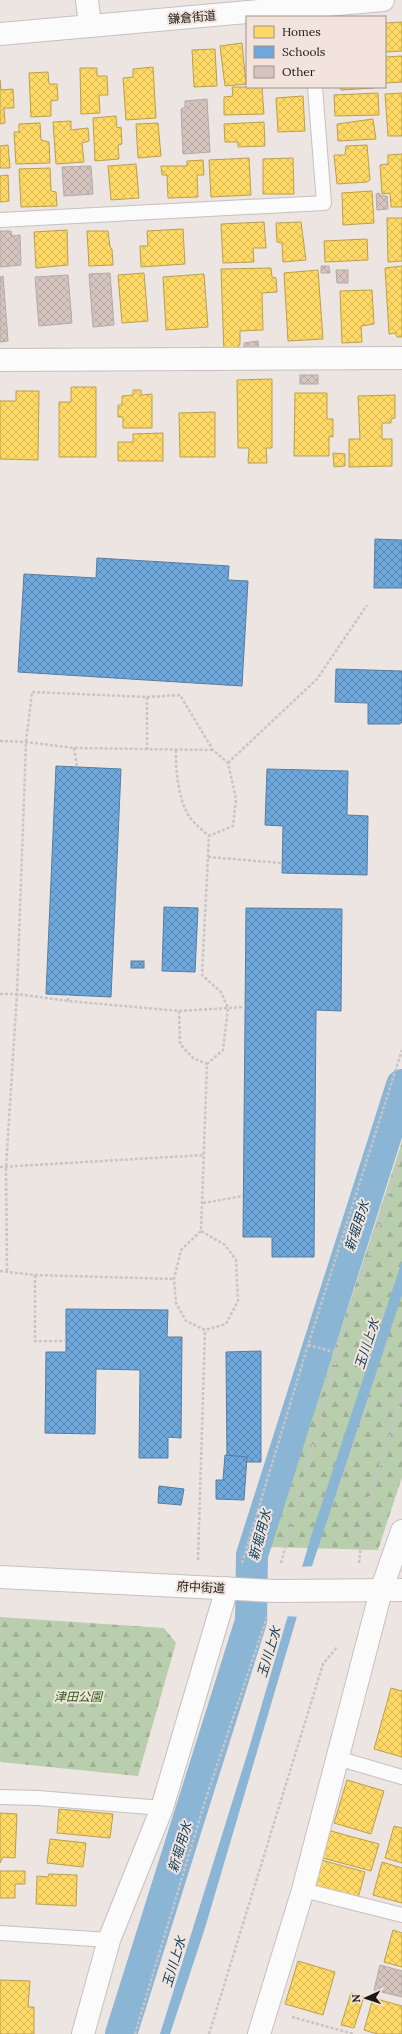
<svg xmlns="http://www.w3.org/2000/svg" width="402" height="2034" viewBox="0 0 402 2034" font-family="Lora,'Noto Sans JP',serif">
	<defs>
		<pattern id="forest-firs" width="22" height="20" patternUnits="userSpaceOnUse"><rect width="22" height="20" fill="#b9cead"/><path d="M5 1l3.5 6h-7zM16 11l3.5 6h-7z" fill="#9fb094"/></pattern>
		<pattern id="homes-cross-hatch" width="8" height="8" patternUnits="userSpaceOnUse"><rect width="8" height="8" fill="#ffd966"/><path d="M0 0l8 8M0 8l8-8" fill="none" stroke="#daba58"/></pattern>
		<pattern id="schools-cross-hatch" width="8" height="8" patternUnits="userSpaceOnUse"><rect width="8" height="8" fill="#6fa8dc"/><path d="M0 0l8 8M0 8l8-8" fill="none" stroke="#5b88b1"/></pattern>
		<pattern id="building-cross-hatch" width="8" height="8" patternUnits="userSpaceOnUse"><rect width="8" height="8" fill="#d6c4bf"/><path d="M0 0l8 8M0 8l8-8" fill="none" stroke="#b7a8a3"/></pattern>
	</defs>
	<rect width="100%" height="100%" fill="#ede5e2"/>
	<g fill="url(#forest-firs)">
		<polygon points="402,1142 402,1477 378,1550 270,1547"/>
		<polygon points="0,1617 164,1628 176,1643 138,1776 0,1762"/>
	</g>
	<polygon fill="#8bb5d5" points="402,1261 402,1295 311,1569 205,1928 170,2034 160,2034 250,1745 312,1533"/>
	<polygon fill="#ede5e2" points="314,1566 300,1617 286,1616 300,1567"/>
	<g fill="url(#homes-cross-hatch)" stroke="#bb9f4e">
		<polygon points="402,22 402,51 385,52 385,23"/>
		<polygon points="242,43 246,84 225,86 220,46"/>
		<polygon points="215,49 217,86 194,87 192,50"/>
		<polygon points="402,56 402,82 385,83 385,57"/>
		<polygon points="153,67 156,118 126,120 123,78 133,77 133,69"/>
		<polygon points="80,68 97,68 97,76 107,76 108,95 99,95 100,113 81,114"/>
		<polygon points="48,72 49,84 57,84 58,100 51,101 51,116 31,117 29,73"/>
		<polygon points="0,80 1,90 13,89 14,108 4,108 5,123 0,124"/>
		<polygon points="232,87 262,87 264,114 224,115 224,97 233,96"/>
		<polygon points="340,87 374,87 374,88 341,90"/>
		<polygon points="378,93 379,115 335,116 334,95"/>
		<polygon points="402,93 402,136 388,136 385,94"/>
		<polygon points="303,96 305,131 278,132 276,98"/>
		<polygon points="116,116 117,128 121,127 122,144 118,145 119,159 95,161 93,118"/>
		<polygon points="373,119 376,139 338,141 337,124"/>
		<polygon points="71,121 71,130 88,128 89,141 82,143 84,162 56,164 53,122"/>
		<polygon points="264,122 265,146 238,147 238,142 225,142 224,124"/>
		<polygon points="40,123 41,140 49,142 50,163 16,164 14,132 19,132 19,124"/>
		<polygon points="158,123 161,156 138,158 136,124"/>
		<polygon points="8,145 10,168 0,168 0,146"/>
		<polygon points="367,145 370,180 367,182 337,184 334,155 345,155 346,146"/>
		<polygon points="402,154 402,207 391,207 390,193 382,194 380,165 388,164 388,155"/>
		<polygon points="249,158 251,195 211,197 209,160"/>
		<polygon points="293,158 294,194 263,194 263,159"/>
		<polygon points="203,160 204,175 197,175 198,197 168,198 167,175 162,175 161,166 187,166 187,161"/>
		<polygon points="136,164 139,198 111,200 108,166"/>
		<polygon points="50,168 51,191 56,192 57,206 21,207 19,169"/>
		<polygon points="8,175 9,201 0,202 0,176"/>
		<polygon points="372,191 374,223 343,225 342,193"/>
		<polygon points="387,218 402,218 402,261 388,262"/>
		<polygon points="264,222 266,248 253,248 254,262 223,263 221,224"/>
		<polygon points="301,222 306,260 283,262 282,243 277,242 276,223"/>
		<polygon points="183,229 185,264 141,267 140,246 148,246 147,231"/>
		<polygon points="67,230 68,265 36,268 34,232"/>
		<polygon points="87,231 108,231 110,247 112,249 113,265 89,266"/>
		<polygon points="367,239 368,260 325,262 324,241"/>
		<polygon points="402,266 402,337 397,337 395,333 389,334 385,268"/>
		<polygon points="271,268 272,277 276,278 277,292 262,293 263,330 240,331 240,345 238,345 237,353 224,353 221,269"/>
		<polygon points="318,270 323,339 288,341 284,273"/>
		<polygon points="144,273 148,321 122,323 118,275"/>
		<polygon points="204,274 208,327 166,330 163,277"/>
		<polygon points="372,290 374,324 361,326 362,342 342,343 340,291"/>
		<polygon points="272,379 272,448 266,448 267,463 248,463 249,448 238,448 237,380"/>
		<polygon points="71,387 96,387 96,457 59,457 59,402 71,402"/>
		<polygon points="133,390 141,390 141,395 152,394 152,428 123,428 123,417 118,417 118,405 122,405 122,396 133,395"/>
		<polygon points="16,391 39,391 38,460 0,459 0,401 16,401"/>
		<polygon points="295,393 327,393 327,419 333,419 333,437 329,436 329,456 294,456"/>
		<polygon points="395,395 395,418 391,419 391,423 382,423 382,439 392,439 392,466 349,467 349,439 360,439 358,396"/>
		<polygon points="215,412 215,457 180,457 179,413"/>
		<polygon points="163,433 163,461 118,461 118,442 133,442 133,434"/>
		<polygon points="333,453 345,454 345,466 334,467"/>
		<polygon points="391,1688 402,1691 402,1757 374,1749"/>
		<polygon points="347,1780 384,1791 371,1834 334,1823"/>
		<polygon points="59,1809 113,1814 110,1838 57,1833"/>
		<polygon points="0,1813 17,1814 15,1858 3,1857 0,1863"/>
		<polygon points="394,1826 402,1828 402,1863 385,1858"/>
		<polygon points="327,1830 379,1844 371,1871 319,1857"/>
		<polygon points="50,1839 86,1843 83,1867 47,1863"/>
		<polygon points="321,1860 365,1872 358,1898 313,1885"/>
		<polygon points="382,1862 402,1868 402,1903 373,1895"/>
		<polygon points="0,1871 25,1871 25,1884 15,1884 15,1898 0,1898"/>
		<polygon points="49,1874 77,1875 76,1906 36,1904 37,1876 48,1877"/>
		<polygon points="393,1930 402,1933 402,1967 384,1962"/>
		<polygon points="298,1961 335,1972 323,2015 285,2004"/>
		<polygon points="0,1980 30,1981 28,2007 34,2007 34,2034 0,2034"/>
		<polygon points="351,1993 364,1997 354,2028 341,2025"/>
		<polygon points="373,1998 402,2006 402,2034 377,2034 364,2030"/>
	</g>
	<g fill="url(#schools-cross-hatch)" stroke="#567da1">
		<polygon points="375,539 402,540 402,588 374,588"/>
		<polygon points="97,558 229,566 228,580 248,581 242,686 18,672 24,574 96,578"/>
		<polygon points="336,669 402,671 402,722 400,724 368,724 368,703 335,702"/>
		<polygon points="56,766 121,769 111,997 46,994"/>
		<polygon points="267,769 348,771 347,815 368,816 367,875 282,873 283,826 265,825"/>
		<polygon points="164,907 198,908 195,972 162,971"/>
		<polygon points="246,908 342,909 341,1011 316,1010 314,1257 272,1257 272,1237 243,1237"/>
		<rect x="131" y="961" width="13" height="7"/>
		<polygon points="66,1309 168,1310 167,1337 182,1337 181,1438 168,1437 168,1458 139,1458 140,1370 96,1369 95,1434 45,1433 46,1352 66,1352"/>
		<polygon points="261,1351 261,1462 227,1462 226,1352"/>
		<polygon points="225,1455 247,1457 244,1500 216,1499 216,1480 223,1480"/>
		<polygon points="159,1486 184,1489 181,1505 158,1503"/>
	</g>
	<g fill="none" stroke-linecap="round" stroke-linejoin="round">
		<polyline stroke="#8bb5d5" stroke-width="32" points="121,2034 251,1621 252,1555 402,1085"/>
	</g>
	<g fill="url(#building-cross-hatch)" stroke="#b1aba9">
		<polygon points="207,99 210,152 183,154 181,109 185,107 185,101"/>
		<polygon points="91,166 93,194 64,196 62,167"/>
		<polygon points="379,193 381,196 387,196 388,209 377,210 376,194"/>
		<polygon points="0,231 11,231 12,236 20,235 21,265 0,267"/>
		<polygon points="321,266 329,266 330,273 321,273"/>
		<polygon points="336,270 348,270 348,283 337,283"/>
		<polygon points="110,273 114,325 93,327 89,274"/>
		<polygon points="68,275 72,323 39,326 35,277"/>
		<polygon points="3,276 8,341 0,342 0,277"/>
		<polygon points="258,341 259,351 244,351 244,343"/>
		<rect x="300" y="375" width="18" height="9"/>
		<polygon points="380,1965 402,1971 402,1997 374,1990"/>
	</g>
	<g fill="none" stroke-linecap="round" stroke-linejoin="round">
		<defs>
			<g id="lane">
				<polyline points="0,220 324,203 315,87"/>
				<polyline points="337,1758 402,1777"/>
				<polyline points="0,1797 38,1798 162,1808"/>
				<polyline points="303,1890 402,1915"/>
				<polyline points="0,1933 109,1940"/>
			</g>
			<g id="street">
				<polyline points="0,360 402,358"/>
				<polyline points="83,2034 109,1940 162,1808 227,1588"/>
				<polyline points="259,2034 303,1890 381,1591 402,1531"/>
			</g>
			<g id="secondary">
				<polyline points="87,0 90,26"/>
				<polyline points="0,34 383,0"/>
			</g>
			<polyline id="primary" points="0,1577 275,1591 402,1590"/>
		</defs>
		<use href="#lane" stroke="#c6c0be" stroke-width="16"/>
		<use href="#street" stroke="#c6c0be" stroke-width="24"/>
		<use href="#secondary" stroke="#c6c0be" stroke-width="24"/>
		<use href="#primary" stroke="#c6c0be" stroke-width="24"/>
		<g stroke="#c7c5c5" stroke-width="2.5" stroke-dasharray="3 2" stroke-linecap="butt">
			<polyline points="147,697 147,750"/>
			<polyline points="0,741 26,742 74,748 213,750"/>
			<polyline points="74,748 77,767"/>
			<path d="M 176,750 C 175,769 179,804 191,819 C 196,825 203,831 209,836"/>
			<polyline points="228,763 317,679 367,605"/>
			<polyline points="208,857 282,863"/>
			<polyline points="0,994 17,994 68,1001 179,1011 245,1007"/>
			<polyline points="68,1001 68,995"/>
			<polyline points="179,1011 180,1044 193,1058 207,1064"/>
			<polyline points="0,1167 204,1155"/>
			<polyline points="203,1203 243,1196"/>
			<polyline points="0,1271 35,1275 174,1279"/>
			<polyline points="7,1271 6,1167 17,994 26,742 32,692 147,697 180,695 213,750 228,763 236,799 233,826 209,836 202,975 221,992 228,1008 223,1050 207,1064 201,1231 181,1250 174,1279 176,1303 186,1321 205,1330 226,1324 238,1301 236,1260 225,1245 201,1231"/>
			<polyline points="35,1275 35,1341 66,1341"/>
			<polyline points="308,1345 338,1353"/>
			<polyline points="198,1560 205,1330"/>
			<polyline points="242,1563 308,1345 402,1050"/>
			<polyline points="281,1563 343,1334 402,1155"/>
			<polyline points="359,1563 364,1516 402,1396"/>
			<polyline points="292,2017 354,2034"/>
			<polyline points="135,2034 205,1801 267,1617"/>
			<polyline points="209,2034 323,1664 337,1647"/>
		</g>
		<use href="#lane" stroke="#fcfbfb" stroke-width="14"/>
		<use href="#street" stroke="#fcfbfb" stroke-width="22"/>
		<use href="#secondary" stroke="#fcfbfb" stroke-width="22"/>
		<use href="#primary" stroke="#fcfbfb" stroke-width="22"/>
	</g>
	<g text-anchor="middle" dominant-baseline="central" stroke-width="4" stroke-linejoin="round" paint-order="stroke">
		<g font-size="12" fill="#1d1816" stroke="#f2e4dd">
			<text transform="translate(192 17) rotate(-5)">鎌倉街道</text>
			<text transform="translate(201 1587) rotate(3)">府中街道</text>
		</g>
		<g font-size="12" font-style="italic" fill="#28610f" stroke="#f2e4dd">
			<text x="78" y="1696">津田公園</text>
		</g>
		<g font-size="13" font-style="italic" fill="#093c5c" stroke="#f2e4dd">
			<text transform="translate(357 1226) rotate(-72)">新堀用水</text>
			<text transform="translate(367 1344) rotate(-72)">玉川上水</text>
			<text transform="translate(260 1535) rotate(-75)">新堀用水</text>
			<text transform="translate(269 1652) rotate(-73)">玉川上水</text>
			<text transform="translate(180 1847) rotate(-73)">新堀用水</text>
			<text transform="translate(174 1962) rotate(-73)">玉川上水</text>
		</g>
	</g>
	<rect x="246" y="16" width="140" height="72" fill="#f2e4dd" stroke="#9d928d"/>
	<rect x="254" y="26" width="20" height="12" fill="#ffd966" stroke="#9d928d"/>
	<text x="282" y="36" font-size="12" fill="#1d1816">Homes</text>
	<rect x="254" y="46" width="20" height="12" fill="#6fa8dc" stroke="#9d928d"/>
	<text x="282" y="56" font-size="12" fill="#1d1816">Schools</text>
	<rect x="254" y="66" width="20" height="12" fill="#d6c4bf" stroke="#9d928d"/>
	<text x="282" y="76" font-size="12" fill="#1d1816">Other</text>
	<g transform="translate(366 1998) rotate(267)" stroke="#f2e4dd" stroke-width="3" paint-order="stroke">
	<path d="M0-3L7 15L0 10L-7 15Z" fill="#1d1816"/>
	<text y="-6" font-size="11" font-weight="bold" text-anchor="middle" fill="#1d1816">N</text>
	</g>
</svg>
